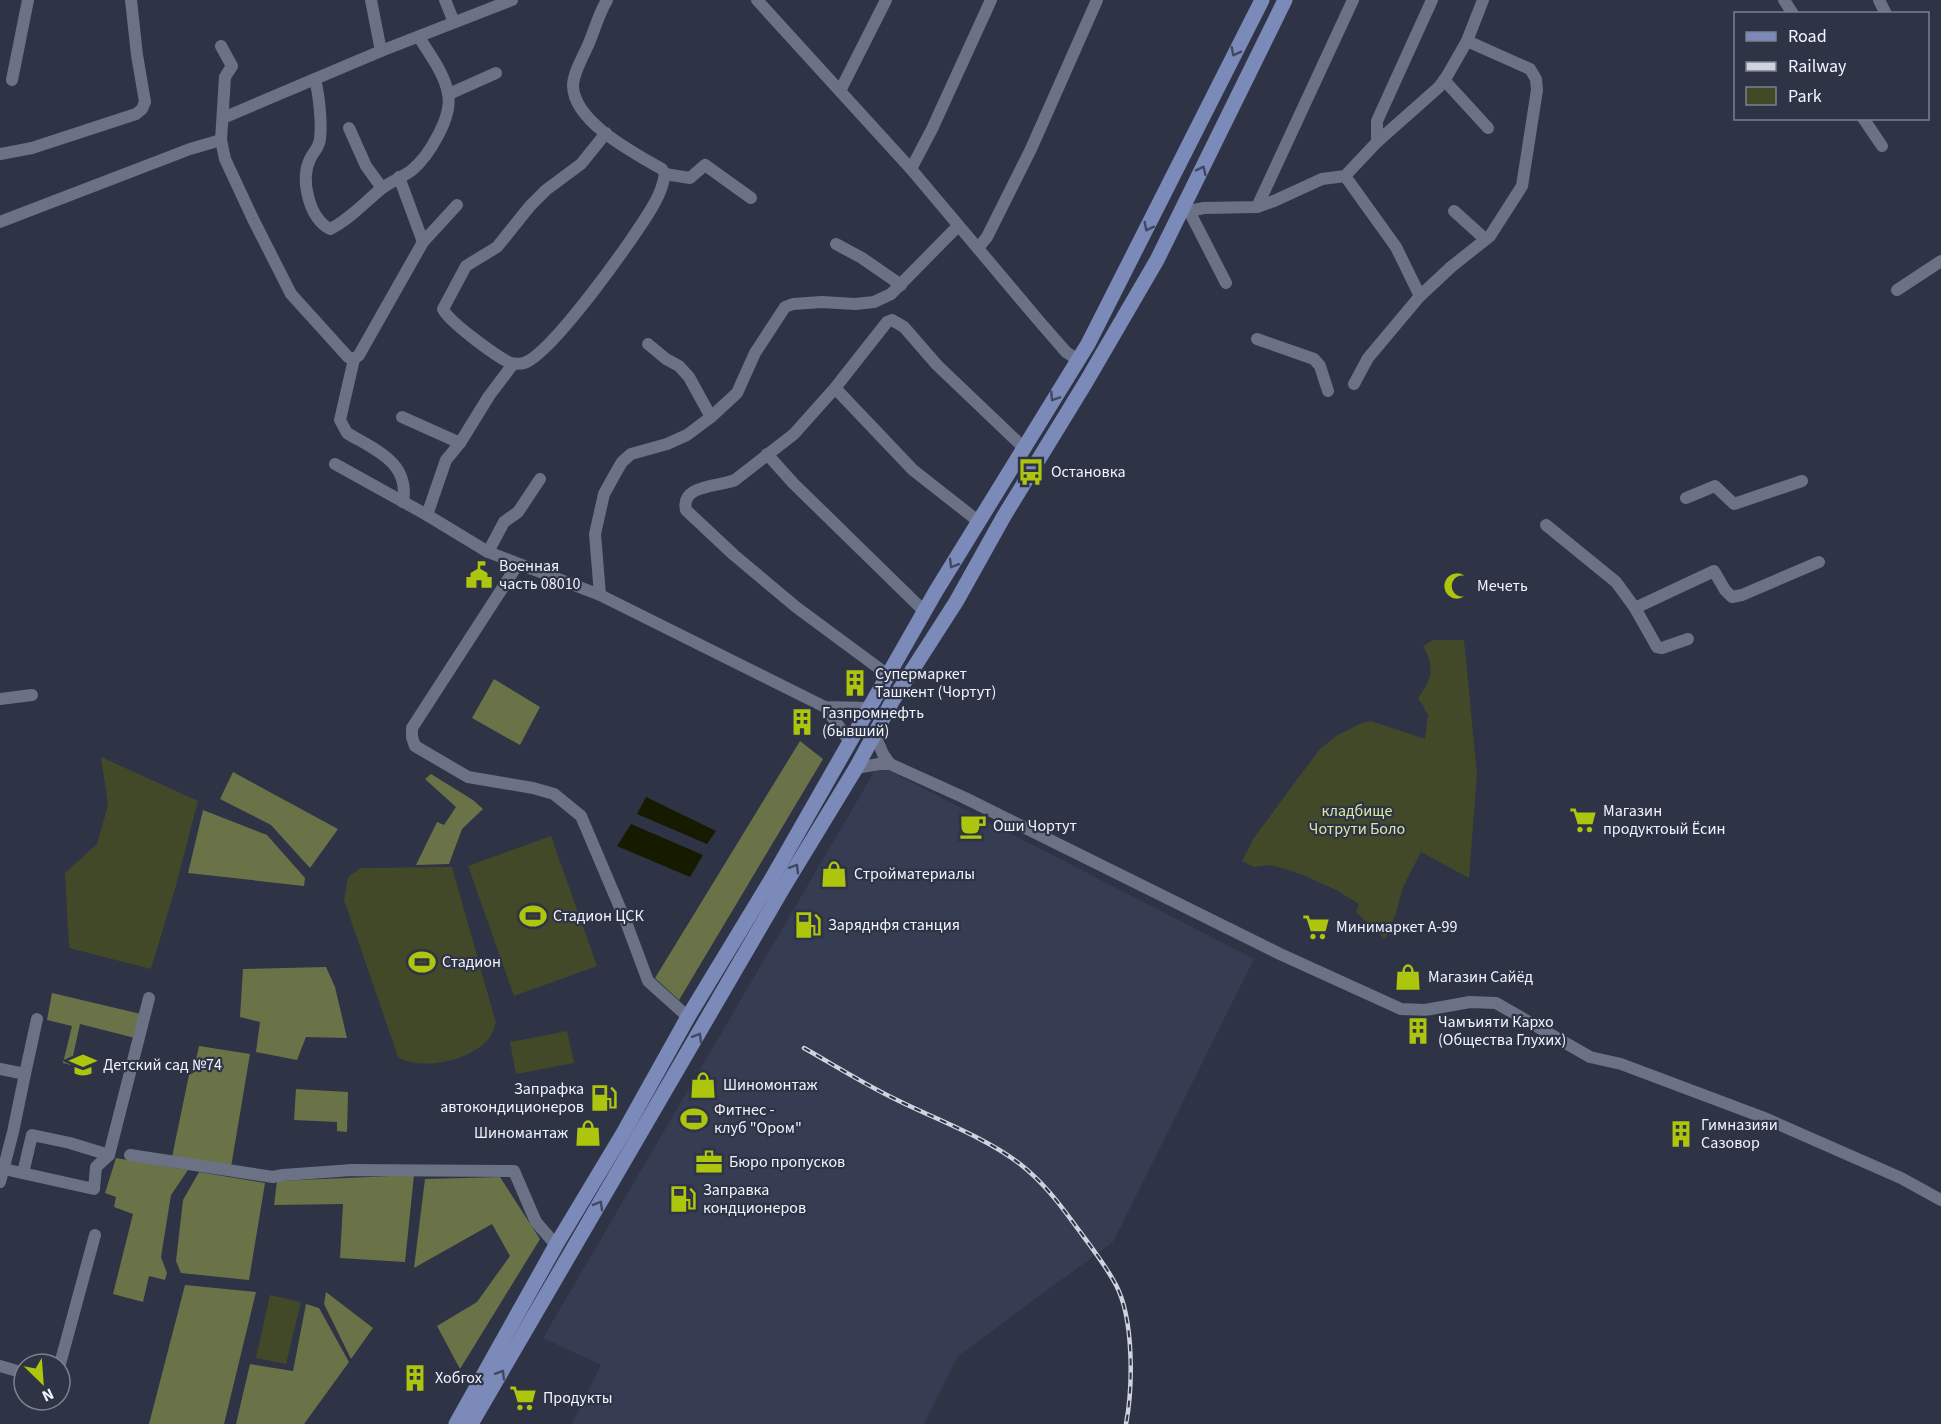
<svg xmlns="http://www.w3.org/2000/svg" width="1941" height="1424" viewBox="0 0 1941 1424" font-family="'Source Sans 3',sans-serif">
	<rect width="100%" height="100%" fill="#2e3345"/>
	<polygon fill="#363d53" points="878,765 1254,959 1113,1242 958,1356 924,1424 572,1424 601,1365 543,1338"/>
	<g fill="#424928">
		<path d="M 1433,640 L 1464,640 L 1477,774 L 1469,878 L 1421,852 L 1403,887 L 1396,913 L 1385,939 L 1356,912 L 1359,904 L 1336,890 L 1301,874 L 1271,865 L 1254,867 L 1242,861 L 1254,838 L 1295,782 L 1320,749 L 1336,736 L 1362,723 L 1371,721 L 1425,739 L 1428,715 L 1418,698 C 1432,680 1435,667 1423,646 Z"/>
		<polygon points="101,757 198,801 175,889 151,969 69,948 65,873 97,844 108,805"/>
		<polygon points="551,836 597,966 514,996 468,866"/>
		<path d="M 452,867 L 496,1023 C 494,1027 493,1033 490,1037 C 473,1060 422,1072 398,1057 L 344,900 L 348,877 L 361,868 Z"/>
		<polygon points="567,1031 574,1063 516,1074 510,1042"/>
		<polygon points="270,1295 301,1302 286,1364 256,1358"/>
	</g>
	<g fill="#6a7347">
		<polygon points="494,679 540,707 520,745 472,718"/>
		<polygon points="800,741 823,759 679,1000 655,978"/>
		<polygon points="233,772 338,829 310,868 271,825 220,799"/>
		<polygon points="431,774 473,800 483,809 462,829 449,864 416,865 437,822 444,825 456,807 425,779"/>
		<polygon points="203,810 267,835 305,878 304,886 188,873"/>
		<polygon points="326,967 335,987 347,1038 306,1037 297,1060 256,1052 260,1022 240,1017 243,969"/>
		<polygon points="52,993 141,1014 135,1038 80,1024 71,1065 63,1063 72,1026 47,1020"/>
		<polygon points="199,1046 250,1054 231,1167 172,1157 189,1075 193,1073"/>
		<polygon points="296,1089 348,1092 347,1132 337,1131 337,1122 294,1120"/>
		<polygon points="116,1158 188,1170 171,1195 161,1257 167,1273 165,1280 149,1276 143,1302 113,1294 133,1214 114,1207 116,1197 105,1193"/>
		<polygon points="199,1172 265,1183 249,1280 181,1273 176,1261 183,1200"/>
		<polygon points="414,1175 405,1262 340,1258 343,1204 274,1205 277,1181"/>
		<polygon points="500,1177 540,1239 460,1369 437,1326 477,1302 510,1256 492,1224 414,1268 425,1179"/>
		<polygon points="185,1285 256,1292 224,1424 149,1424"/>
		<polygon points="326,1292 373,1328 351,1359 324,1304"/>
		<polygon points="306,1304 319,1308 349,1362 304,1424 236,1424 250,1364 293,1371"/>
	</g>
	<g fill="#161b00">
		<polygon points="646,797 716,831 707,844 637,814"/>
		<polygon points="631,824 703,855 690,877 617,846"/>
	</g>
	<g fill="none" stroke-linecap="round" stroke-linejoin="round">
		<g stroke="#6b7286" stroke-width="12">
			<polyline points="371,0 381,51"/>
			<polyline points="445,0 454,22"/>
			<polyline points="757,0 911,169 1039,321 1066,352 1078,360"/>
			<polyline points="1784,0 1793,14"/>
			<polyline points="1879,0 1886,14"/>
			<polyline points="1467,41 1483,0"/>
			<polyline points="221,46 232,66 225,77 221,140 225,159 253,219 291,294 348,357 354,359 359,355 423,242 457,205"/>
			<path d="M 315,79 C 319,95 322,123 320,139 C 319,148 314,151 310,159 C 300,180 309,218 330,229 C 349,220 365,202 381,189 C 390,182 403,177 412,170 C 429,156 453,116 448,94 C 445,74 429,54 419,37"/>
			<polyline points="12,80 28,0"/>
			<polyline points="1444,80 1488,128"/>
			<polyline points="840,91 886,0"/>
			<polyline points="449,94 496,73"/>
			<polyline points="223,118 381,51 512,0"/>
			<polyline points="1863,118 1882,146"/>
			<polyline points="349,128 366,166 382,188"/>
			<path d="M 606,133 L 581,164 L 546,190 L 530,206 L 497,247 L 466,266 L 443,309 C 448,321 498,358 511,363 C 514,364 521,364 524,363 C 552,354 638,233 654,204 C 660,194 663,185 665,174 L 662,169 C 634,153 574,122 573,86 C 573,73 584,55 589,43 C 595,29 599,13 607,0"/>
			<polyline points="1377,142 1377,121 1432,0"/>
			<polyline points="0,154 32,148 136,114 142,109 145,102 137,55 131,0"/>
			<polyline points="911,169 932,129 991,0"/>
			<polyline points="665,174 690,178 705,165 751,198"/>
			<polyline points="1345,176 1396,247 1420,296"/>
			<polyline points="399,177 423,242"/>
			<polyline points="1186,205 1226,283"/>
			<polyline points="1257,207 1353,0"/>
			<polyline points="1189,211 1204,208 1257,207 1274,201 1322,179 1345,176 1377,142 1439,87 1447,76 1467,41 1530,69 1536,79 1537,90 1522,186 1490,236 1451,267 1420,296 1368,358 1354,384"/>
			<polyline points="1454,211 1485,239"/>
			<polyline points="0,222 190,149 221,140"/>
			<polyline points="836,244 862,258 901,285"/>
			<polyline points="978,248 987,237 1031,149 1097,0"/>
			<polyline points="1897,290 1941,261"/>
			<polyline points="1257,339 1314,359 1320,366 1328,391"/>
			<polyline points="648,344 666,359 679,366 689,377 711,417"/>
			<path d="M 354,359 L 340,420 L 347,433 C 375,450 410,462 403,502"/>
			<polyline points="835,388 913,470 978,521"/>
			<polyline points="402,417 460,443"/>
			<polyline points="767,454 793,483 925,612"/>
			<polyline points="335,464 427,515 488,552 600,595 825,707 869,708"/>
			<polyline points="1686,498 1715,486 1734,504 1802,481"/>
			<polyline points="427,515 446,460 460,443 489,396 513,364"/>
			<polyline points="1546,525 1616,582 1635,608 1714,571 1725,590 1732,597 1742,595 1819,562"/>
			<polyline points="488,552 504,522 518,512 540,479"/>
			<polyline points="518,564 412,728 412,737 415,746 468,777 533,788 554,794 581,816 626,922 648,981 688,1017"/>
			<polyline points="600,595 595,534 604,494 615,474 622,462 631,454 667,444 687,435 711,417 737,393 755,353 785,307 793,304 822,302 855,304 874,302 891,294 958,226"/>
			<polyline points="1635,608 1657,647 1662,648 1688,639"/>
			<path d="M 888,675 L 796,607 L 734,555 L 686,510 C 680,484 720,487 735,480 L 794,434 L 835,388 L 887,322 L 892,320 L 904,327 L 937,365 L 1023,447"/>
			<polyline points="0,699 32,695"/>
			<polyline points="825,707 850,742"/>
			<polyline points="875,735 883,754 890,764"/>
			<polyline points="856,768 879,764 890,764 965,798 1280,954 1401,1009 1425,1010 1470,1002 1496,1003 1590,1057 1621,1064 1762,1117 1901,1178 1941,1200"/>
			<polyline points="0,1069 25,1074 13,1132 0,1182"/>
			<polyline points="25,1074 37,1019"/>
			<polyline points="130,1155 273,1177 283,1175 352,1170 514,1171 536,1222 556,1245"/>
			<polyline points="4,1169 94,1189 96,1167 109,1155 149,998"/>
			<polyline points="23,1173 32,1135 70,1143 109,1155"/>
			<polyline points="60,1364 95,1235"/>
			<polyline points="0,1366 24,1373"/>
		</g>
		<g stroke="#7b8ab9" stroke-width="15">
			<polyline points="456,1424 556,1245 625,1130 688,1017 771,880 936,591 1088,344 1262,0"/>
			<polyline points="471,1424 783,888 856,768 893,700 956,602 1004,516 1086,382 1157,260 1285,0"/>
		</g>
		<defs>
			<path id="rail" d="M 804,1048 C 834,1065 864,1084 895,1099 C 935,1119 985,1137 1020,1164 C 1042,1181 1059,1203 1075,1225 C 1089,1244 1105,1264 1116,1285 C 1134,1319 1133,1387 1126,1424"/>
		</defs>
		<use href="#rail" stroke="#cfd3de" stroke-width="4.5"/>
		<use href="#rail" stroke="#2e3345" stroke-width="2" stroke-dasharray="7" stroke-linecap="butt"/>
	</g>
	<defs><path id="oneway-chevron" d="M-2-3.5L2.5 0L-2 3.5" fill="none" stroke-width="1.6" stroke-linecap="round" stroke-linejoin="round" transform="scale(1.5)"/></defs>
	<g stroke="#414962">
		<use href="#oneway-chevron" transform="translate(1235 52) rotate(117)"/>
		<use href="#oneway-chevron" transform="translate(1202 170) rotate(-64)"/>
		<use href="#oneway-chevron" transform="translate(1148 227) rotate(117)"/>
		<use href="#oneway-chevron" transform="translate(1054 397) rotate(123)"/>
		<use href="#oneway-chevron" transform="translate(953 564) rotate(121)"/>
		<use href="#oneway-chevron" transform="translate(795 868) rotate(-59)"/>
		<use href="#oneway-chevron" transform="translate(698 1037) rotate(-59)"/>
		<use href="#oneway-chevron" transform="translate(599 1205) rotate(-60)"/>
		<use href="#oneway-chevron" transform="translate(501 1374) rotate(-59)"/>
	</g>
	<defs>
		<symbol id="bus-bare" viewBox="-9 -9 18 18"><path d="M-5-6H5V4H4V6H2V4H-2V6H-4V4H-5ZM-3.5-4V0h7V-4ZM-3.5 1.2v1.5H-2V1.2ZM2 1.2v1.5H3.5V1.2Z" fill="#adc60d" stroke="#2e3345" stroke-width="2.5" paint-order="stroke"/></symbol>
		<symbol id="civic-bare" viewBox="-9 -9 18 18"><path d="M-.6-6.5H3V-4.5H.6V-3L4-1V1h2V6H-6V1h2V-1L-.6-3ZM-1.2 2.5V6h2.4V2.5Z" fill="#adc60d" stroke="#2e3345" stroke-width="2.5" paint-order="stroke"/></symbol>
		<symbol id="mosque-bare" viewBox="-9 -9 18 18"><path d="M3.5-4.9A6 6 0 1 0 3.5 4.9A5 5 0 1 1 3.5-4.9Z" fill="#adc60d" stroke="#2e3345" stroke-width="2.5" paint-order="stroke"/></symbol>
		<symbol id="building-bare" viewBox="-9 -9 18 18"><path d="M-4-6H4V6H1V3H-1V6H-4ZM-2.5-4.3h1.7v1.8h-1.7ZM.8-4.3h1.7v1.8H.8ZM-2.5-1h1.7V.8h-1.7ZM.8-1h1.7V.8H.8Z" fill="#adc60d" stroke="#2e3345" stroke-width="2.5" paint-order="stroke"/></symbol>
		<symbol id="supermarket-bare" viewBox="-9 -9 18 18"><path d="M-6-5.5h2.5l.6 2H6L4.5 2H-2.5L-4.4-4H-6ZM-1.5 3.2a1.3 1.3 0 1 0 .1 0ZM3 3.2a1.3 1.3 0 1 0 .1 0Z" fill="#adc60d" stroke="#2e3345" stroke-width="2.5" paint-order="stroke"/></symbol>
		<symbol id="cafe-bare" viewBox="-9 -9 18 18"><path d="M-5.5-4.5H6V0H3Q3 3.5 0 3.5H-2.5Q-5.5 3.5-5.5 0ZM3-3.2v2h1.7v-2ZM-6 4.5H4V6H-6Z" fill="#adc60d" stroke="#2e3345" stroke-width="2.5" paint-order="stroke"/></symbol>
		<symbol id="shop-bare" viewBox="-9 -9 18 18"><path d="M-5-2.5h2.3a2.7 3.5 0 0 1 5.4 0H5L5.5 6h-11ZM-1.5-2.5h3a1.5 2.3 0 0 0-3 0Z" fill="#adc60d" stroke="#2e3345" stroke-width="2.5" paint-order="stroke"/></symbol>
		<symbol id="stadium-bare" viewBox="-9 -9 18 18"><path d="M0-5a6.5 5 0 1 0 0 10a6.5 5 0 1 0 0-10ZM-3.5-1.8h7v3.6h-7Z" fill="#adc60d" stroke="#2e3345" stroke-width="2.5" paint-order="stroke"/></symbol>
		<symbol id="fuel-bare" viewBox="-9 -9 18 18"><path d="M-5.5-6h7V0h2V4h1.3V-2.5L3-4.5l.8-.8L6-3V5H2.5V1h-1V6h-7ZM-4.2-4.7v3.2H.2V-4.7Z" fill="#adc60d" stroke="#2e3345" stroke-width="2.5" paint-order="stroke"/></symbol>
		<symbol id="school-bare" viewBox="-9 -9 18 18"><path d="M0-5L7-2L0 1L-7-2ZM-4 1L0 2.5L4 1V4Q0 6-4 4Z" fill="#adc60d" stroke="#2e3345" stroke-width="2.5" paint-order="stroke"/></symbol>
		<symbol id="office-bare" viewBox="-9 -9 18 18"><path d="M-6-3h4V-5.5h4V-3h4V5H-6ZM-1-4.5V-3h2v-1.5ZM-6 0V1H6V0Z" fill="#adc60d" stroke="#2e3345" stroke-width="2.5" paint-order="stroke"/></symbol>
	</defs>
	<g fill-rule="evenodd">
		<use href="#bus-bare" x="1012" y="453" width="38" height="38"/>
		<use href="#civic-bare" x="460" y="556" width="38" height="38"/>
		<use href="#mosque-bare" x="1438" y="567" width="38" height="38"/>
		<use href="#building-bare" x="836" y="664" width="38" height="38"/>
		<use href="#building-bare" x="783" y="703" width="38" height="38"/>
		<use href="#supermarket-bare" x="1564" y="801" width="38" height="38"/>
		<use href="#cafe-bare" x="954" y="807" width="38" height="38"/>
		<use href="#shop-bare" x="815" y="855" width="38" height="38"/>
		<use href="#stadium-bare" x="514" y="897" width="38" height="38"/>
		<use href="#fuel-bare" x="789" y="906" width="38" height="38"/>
		<use href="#supermarket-bare" x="1297" y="908" width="38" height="38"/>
		<use href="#stadium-bare" x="403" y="943" width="38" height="38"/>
		<use href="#shop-bare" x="1389" y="958" width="38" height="38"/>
		<use href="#building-bare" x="1399" y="1012" width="38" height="38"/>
		<use href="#school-bare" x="64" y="1046" width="38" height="38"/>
		<use href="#shop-bare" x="684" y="1066" width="38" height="38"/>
		<use href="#fuel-bare" x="585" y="1079" width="38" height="38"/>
		<use href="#stadium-bare" x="675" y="1100" width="38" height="38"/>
		<use href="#shop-bare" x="569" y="1114" width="38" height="38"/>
		<use href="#building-bare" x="1662" y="1115" width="38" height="38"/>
		<use href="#office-bare" x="690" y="1143" width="38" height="38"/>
		<use href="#fuel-bare" x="664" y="1180" width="38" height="38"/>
		<use href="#building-bare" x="396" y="1359" width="38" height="38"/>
		<use href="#supermarket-bare" x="504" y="1379" width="38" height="38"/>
	</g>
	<g text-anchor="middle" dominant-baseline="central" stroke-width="4.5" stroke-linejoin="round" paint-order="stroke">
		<g font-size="16" fill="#f1f4fe" stroke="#2e3345" text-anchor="start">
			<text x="1051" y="472">Остановка</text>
			<text x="499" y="566">Военная<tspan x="499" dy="18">часть 08010</tspan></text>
			<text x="1477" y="586">Мечеть</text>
			<text x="875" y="674">Супермаркет<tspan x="875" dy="18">Ташкент (Чортут)</tspan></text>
			<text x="822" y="713">Газпромнефть<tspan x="822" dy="18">(бывший)</tspan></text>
			<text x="1603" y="811">Магазин<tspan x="1603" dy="18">продуктоый Ёсин</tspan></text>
			<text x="993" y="826">Оши Чортут</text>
			<text x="854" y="874">Стройматериалы</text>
			<text x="553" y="916">Стадион ЦСК</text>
			<text x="828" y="925">Заряднфя станция</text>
			<text x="1336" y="927">Минимаркет А-99</text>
			<text x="442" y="962">Стадион</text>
			<text x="1428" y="977">Магазин Сайёд</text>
			<text x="1438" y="1022">Чамъияти Кархо<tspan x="1438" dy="18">(Общества Глухих)</tspan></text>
			<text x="103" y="1065">Детский сад №74</text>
			<text x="723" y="1085">Шиномонтаж</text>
			<text x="584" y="1089" text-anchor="end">Запрафка<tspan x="584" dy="18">автокондиционеров</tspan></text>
			<text x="714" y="1110">Фитнес -<tspan x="714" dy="18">клуб "Ором"</tspan></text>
			<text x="1701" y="1125">Гимназияи<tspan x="1701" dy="18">Сазовор</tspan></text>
			<text x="568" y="1133" text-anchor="end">Шиномантаж</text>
			<text x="729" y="1162">Бюро пропусков</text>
			<text x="703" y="1190">Заправка<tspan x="703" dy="18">кондционеров</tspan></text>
			<text x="435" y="1378">Хобгох</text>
			<text x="543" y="1398">Продукты</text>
		</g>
		<g font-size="16" fill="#d9e9a0" stroke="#2e3345">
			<text x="1357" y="811">кладбище<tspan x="1357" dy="18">Чотрути Боло</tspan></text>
		</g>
	</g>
	<rect x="1734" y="12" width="195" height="108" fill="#2e3345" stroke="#7c808f" stroke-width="1.5"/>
	<rect x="1746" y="32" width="30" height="9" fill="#7b8ab9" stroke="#7c808f" stroke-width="1.5"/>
	<text x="1788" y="42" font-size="18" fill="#f1f4fe">Road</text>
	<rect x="1746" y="62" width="30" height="9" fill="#cfd3de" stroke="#7c808f" stroke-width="1.5"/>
	<text x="1788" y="72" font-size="18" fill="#f1f4fe">Railway</text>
	<rect x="1746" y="87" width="30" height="18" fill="#424928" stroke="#7c808f" stroke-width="1.5"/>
	<text x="1788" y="102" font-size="18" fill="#f1f4fe">Park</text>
	<g transform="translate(42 1382) rotate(155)"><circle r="28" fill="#2e3345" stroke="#7c808f" stroke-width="1.5"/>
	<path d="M0-4.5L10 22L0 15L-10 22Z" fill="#adc60d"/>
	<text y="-9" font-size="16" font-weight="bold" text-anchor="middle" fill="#f1f4fe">N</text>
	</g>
</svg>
